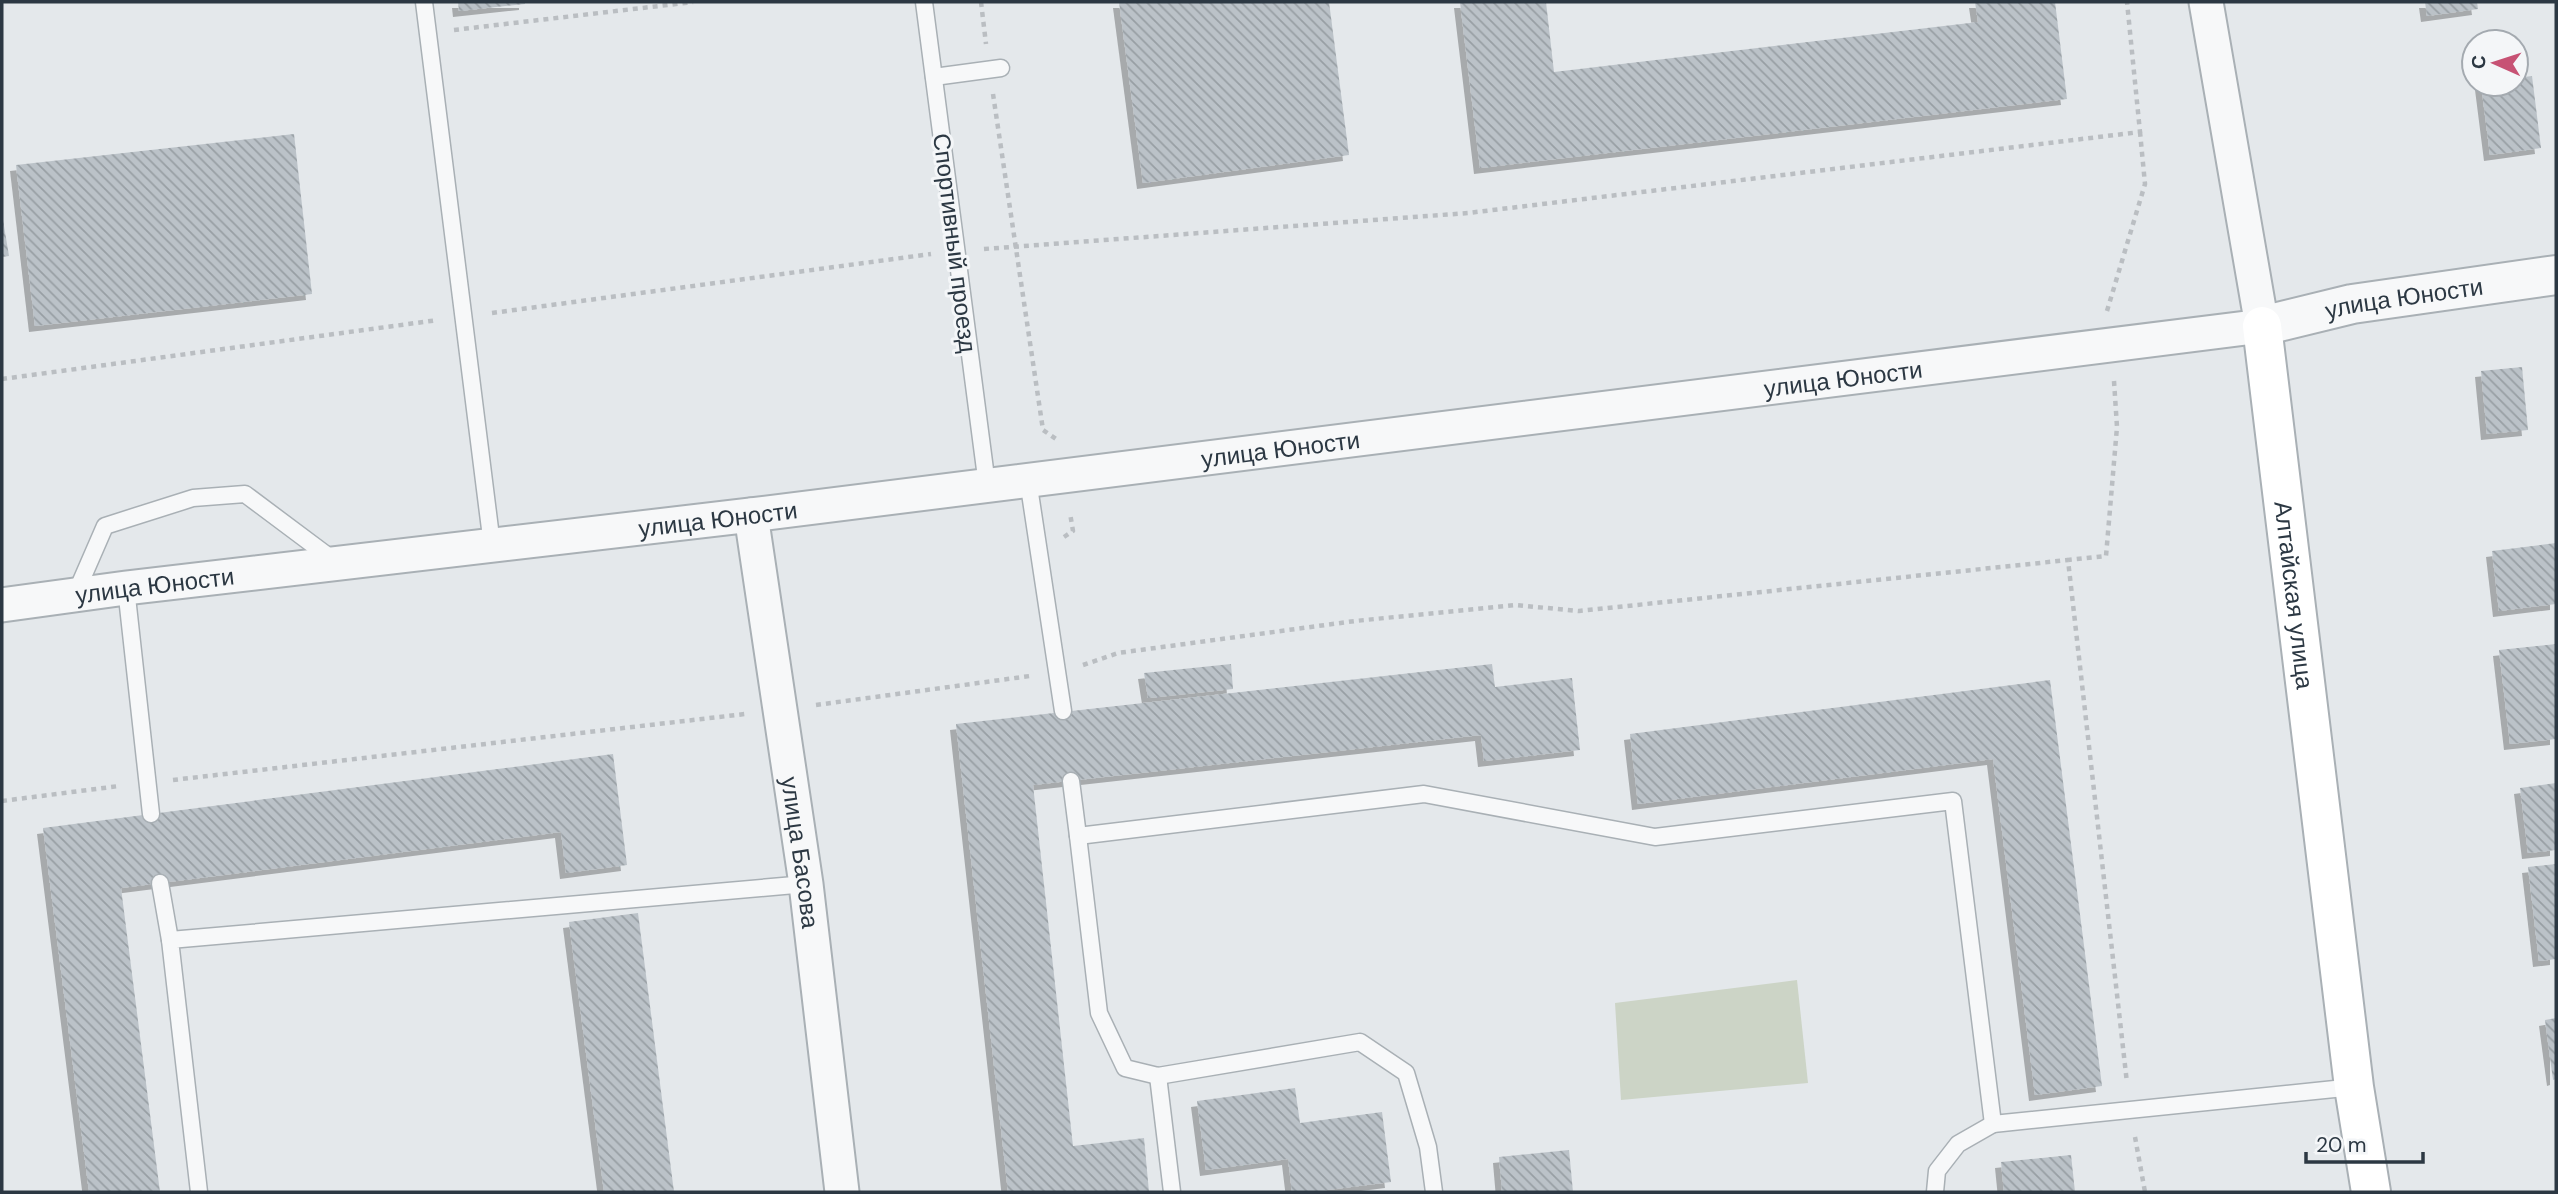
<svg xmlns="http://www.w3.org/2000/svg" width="2558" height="1194" viewBox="0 0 2558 1194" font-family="'DM Sans',sans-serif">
	<defs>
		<pattern id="building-back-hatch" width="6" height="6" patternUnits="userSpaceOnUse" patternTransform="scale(1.75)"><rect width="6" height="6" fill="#bbc2c8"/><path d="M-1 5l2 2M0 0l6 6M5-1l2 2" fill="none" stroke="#989fa4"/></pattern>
		<filter id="shadow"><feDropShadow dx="-6" dy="6" stdDeviation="0" flood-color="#0004"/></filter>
	</defs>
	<rect width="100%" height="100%" fill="#e4e8eb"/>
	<polygon fill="#ccd4c6" points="1797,980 1808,1083 1621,1100 1615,1003"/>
	<g fill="url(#building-back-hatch)" filter="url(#shadow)">
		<polygon points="458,2 525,2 525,4 459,11"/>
		<polygon points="1119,2 1329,2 1349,155 1143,183"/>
		<polygon points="1460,2 1546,2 1554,72 1978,22 1975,2 2055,2 2067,99 1480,168"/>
		<polygon points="2425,2 2477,2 2478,9 2427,16"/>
		<polygon points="2532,76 2541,148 2490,155 2481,84 2516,84 2516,78"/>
		<polygon points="294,134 312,294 35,326 16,165"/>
		<polygon points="2,214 9,256 2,257"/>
		<polygon points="2522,367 2528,430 2487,434 2481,371"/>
		<polygon points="2556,543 2556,604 2499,611 2492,551"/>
		<polygon points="2556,644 2556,739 2510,744 2499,650"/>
		<polygon points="1231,664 1233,689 1148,698 1144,673"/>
		<polygon points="1492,664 1495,687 1572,678 1580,750 1484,761 1481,735 1033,785 1073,1146 1144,1138 1149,1192 1008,1192 956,724"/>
		<polygon points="2050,680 2102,1086 2035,1095 1993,759 1638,804 1630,734"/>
		<polygon points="613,754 627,865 566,873 561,832 121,888 160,1192 89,1192 43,828"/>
		<polygon points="2556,783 2556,850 2528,853 2520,788"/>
		<polygon points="2556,864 2556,959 2539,961 2528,867"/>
		<polygon points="638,913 674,1192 604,1192 569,922"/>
		<polygon points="2556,1018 2556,1079 2553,1080 2545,1020"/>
		<polygon points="1295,1088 1300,1123 1382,1112 1391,1182 1311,1192 1292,1192 1288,1159 1206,1170 1197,1101"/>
		<polygon points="1569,1150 1573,1192 1502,1192 1499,1157"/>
		<polygon points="2071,1155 2075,1192 2004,1192 2001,1162"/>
	</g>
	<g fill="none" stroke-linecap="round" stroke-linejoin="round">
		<defs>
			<g id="service">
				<polyline points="424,2 492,545"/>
				<polyline points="924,2 987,485"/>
				<polyline points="934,77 1001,68"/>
				<polyline points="1028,480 1063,711"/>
				<polyline points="126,588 151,814"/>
				<polyline points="75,595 105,526 193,498 245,494 336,562"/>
				<polyline points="1071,781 1078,836 1424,794 1655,837 1953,801 1993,1124 2354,1087"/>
				<polyline points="1078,836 1099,1013 1125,1068 1158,1076 1360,1042 1406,1073 1428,1147 1434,1192"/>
				<polyline points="160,883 170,940"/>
				<polyline points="1158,1076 1172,1192"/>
				<polyline points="199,1192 170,940 806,884"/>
				<polyline points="1935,1192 1937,1171 1958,1144 1993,1124"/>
			</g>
			<g id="minor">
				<path id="s1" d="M 751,515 L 806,884 L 842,1192"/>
				<path id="s2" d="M 2,605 L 126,588 L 751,515 L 2262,326 L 2206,2"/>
			</g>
			<g id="tertiary">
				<path id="s3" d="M 2262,326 L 2352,304 L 2556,275"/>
			</g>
			<g id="secondary">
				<path id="s4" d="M 2262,326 L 2354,1087 L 2371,1192"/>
			</g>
		</defs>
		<use href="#service" stroke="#a9b0b5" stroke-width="19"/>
		<use href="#minor" stroke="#a9b0b5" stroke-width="37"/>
		<use href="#tertiary" stroke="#a9b0b5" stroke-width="42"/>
		<use href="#secondary" stroke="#a9b0b5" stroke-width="42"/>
		<g stroke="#babec2" stroke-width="4.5" stroke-dasharray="5 5" stroke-linecap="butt">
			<polyline points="981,2 986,44"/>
			<polyline points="454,30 693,2"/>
			<polyline points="993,94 1043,430 1056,439"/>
			<polyline points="984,249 1468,213 2140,132 2127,2"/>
			<polyline points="2107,311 2145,184 2140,132"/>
			<polyline points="492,313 931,254"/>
			<polyline points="2,379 438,320"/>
			<polyline points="2114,381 2117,427 2106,556 2068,560 2127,1083"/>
			<polyline points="1064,537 1073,531 1070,513"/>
			<polyline points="1083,665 1118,653 1355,621 1515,605 1579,611 2068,560"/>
			<polyline points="816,705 1030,676"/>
			<polyline points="173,780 745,714"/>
			<polyline points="2,801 119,786"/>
			<polyline points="2135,1137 2145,1192"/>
		</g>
		<use href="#service" stroke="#f7f8f9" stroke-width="16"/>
		<use href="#minor" stroke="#f7f8f9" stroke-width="33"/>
		<use href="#tertiary" stroke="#f7f8f9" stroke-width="38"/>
		<use href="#secondary" stroke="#fff" stroke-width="38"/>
	</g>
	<g text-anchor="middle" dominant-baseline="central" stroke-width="6" stroke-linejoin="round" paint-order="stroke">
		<g font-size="24" fill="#2c3843" stroke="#f4f6f8">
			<text transform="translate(955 243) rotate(83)">Спортивный проезд</text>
			<text stroke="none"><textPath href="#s3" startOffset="145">улица Юности</textPath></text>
			<text stroke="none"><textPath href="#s2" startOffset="1855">улица Юности</textPath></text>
			<text stroke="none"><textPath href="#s2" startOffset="1288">улица Юности</textPath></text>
			<text stroke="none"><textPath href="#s2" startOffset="721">улица Юности</textPath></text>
			<text stroke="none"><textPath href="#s2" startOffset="154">улица Юности</textPath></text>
			<text stroke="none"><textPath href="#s4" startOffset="271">Алтайская улица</textPath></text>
			<text stroke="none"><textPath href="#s1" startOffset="341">улица Басова</textPath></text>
		</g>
	</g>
	<rect width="2558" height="1194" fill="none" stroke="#2c3843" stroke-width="7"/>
	<g transform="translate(2495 63) rotate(273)"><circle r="33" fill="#f4f6f8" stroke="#a4aab0" stroke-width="2"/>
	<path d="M0-5L12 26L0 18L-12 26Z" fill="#c75274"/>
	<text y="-10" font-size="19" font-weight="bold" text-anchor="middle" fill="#2c3843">С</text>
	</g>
	<path d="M2306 1152v10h117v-10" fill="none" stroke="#2c3843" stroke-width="3.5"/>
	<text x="2316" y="1152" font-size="21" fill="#2c3843" stroke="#f4f6f8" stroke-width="5" paint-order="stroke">20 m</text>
</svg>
